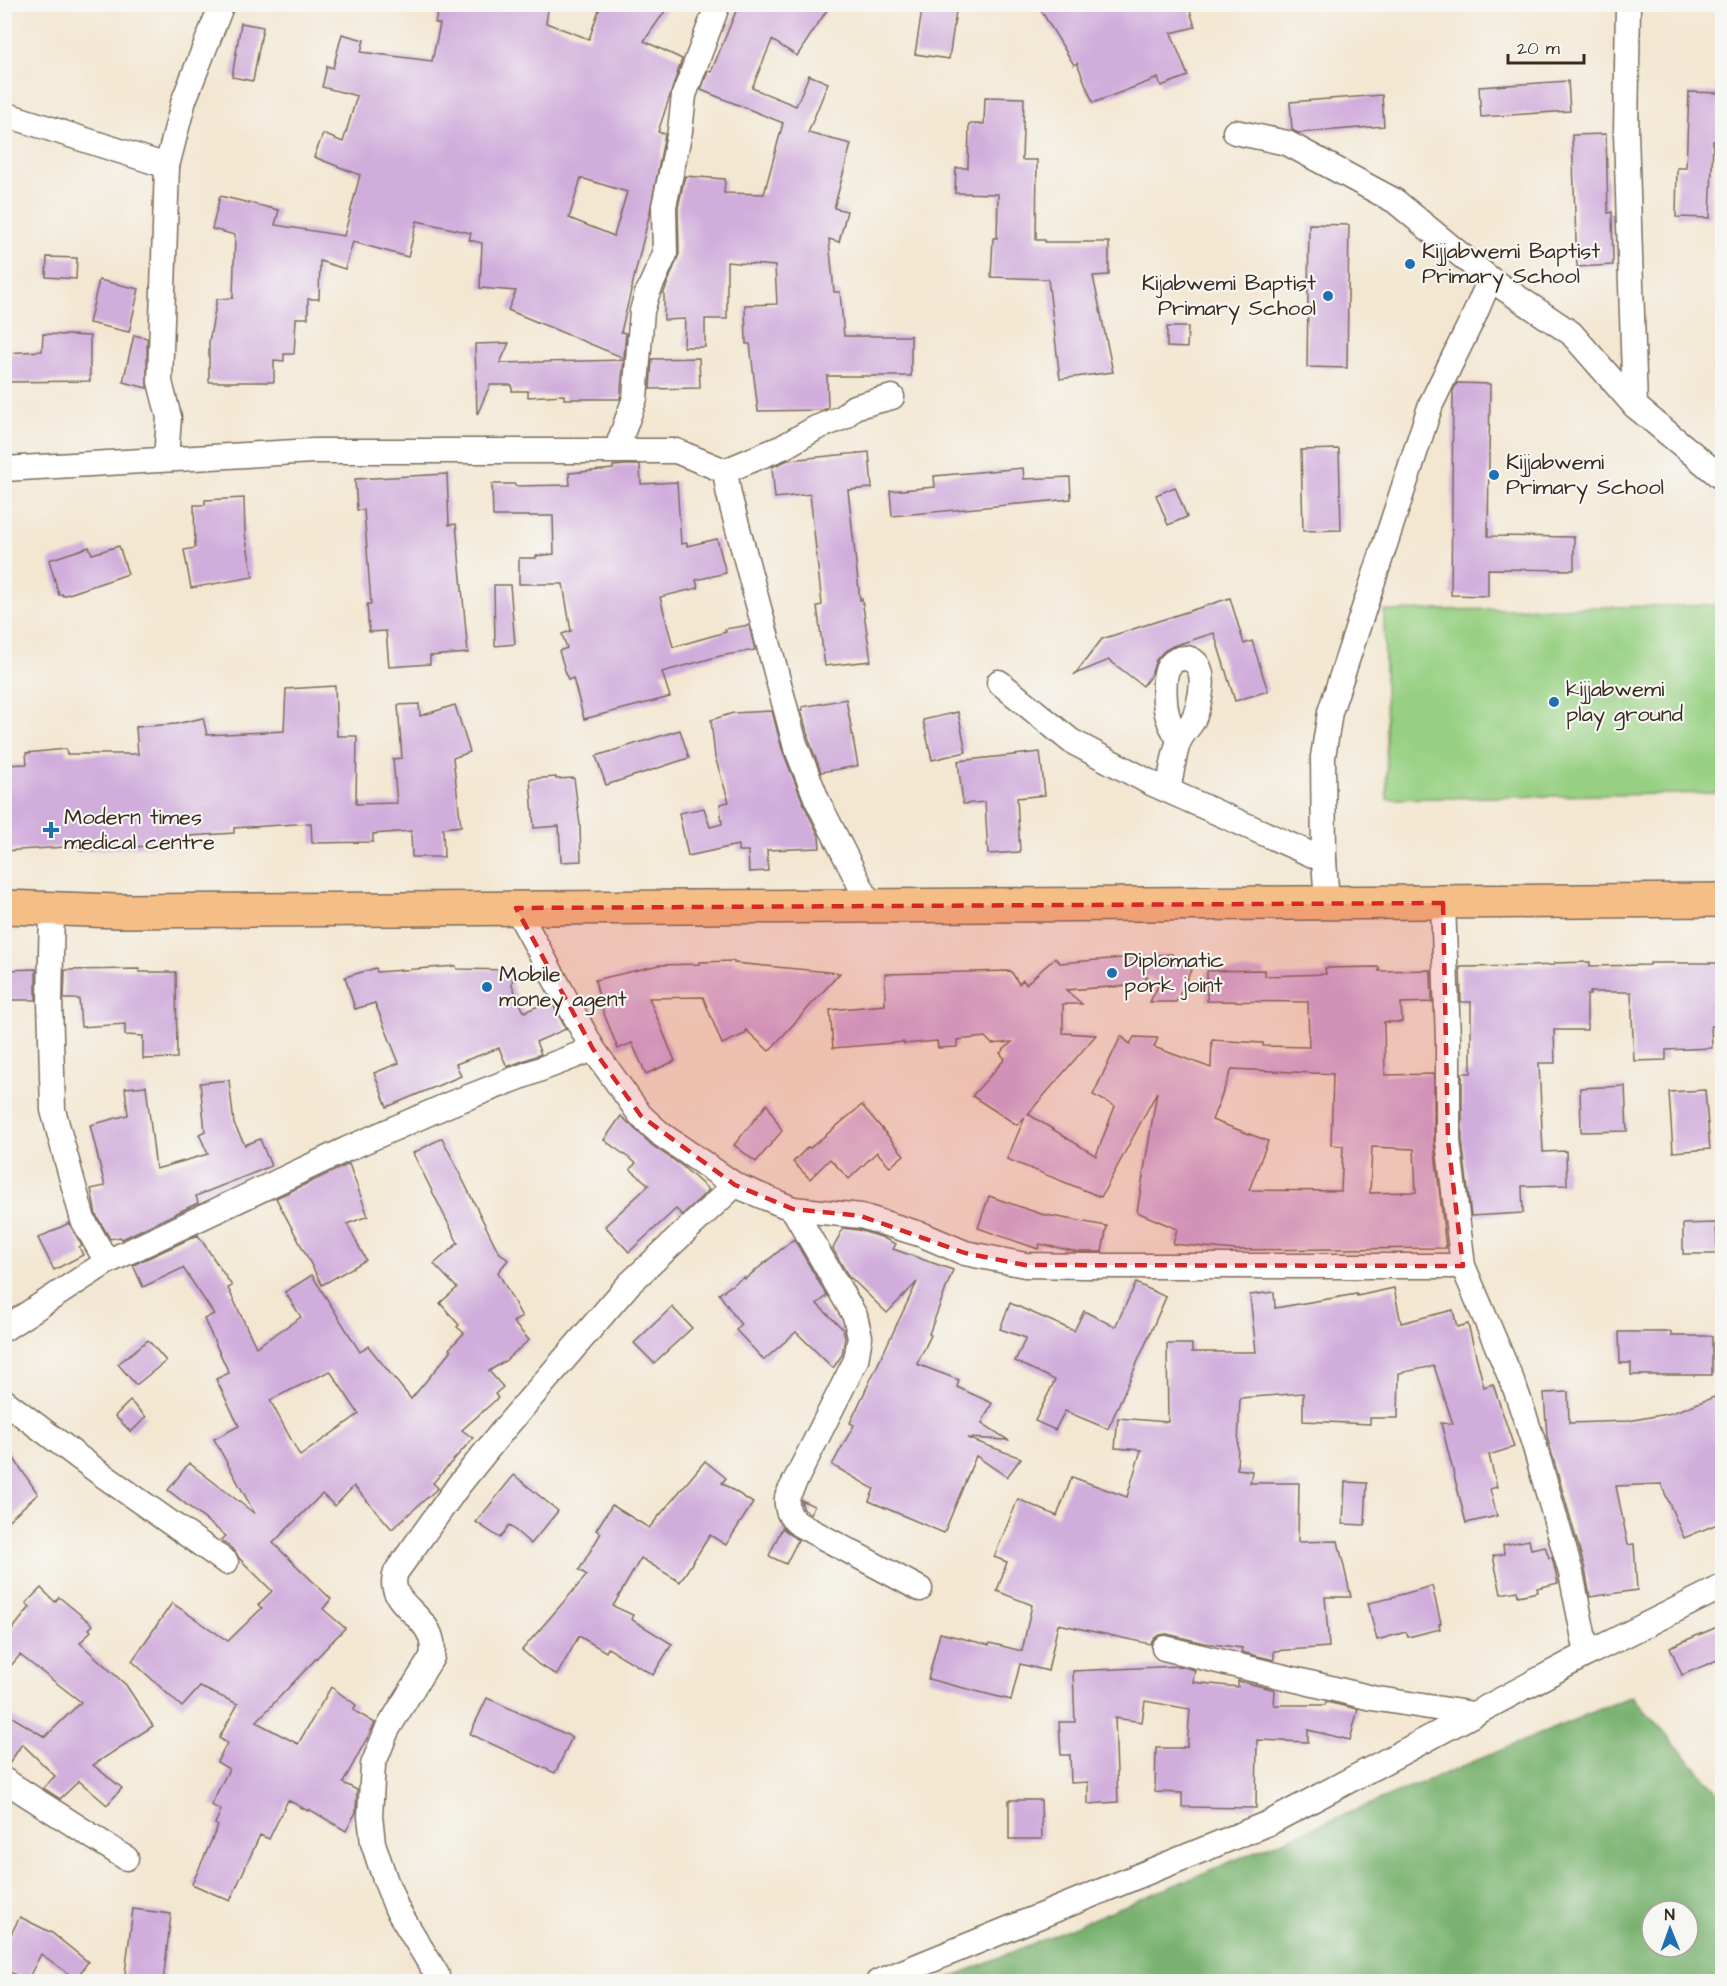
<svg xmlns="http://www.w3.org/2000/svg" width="1727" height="1986" viewBox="0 0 1727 1986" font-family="'Architects Daughter',sans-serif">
	<rect width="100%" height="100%" fill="#f6f6f2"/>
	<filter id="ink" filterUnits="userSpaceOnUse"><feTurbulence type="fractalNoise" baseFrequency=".0167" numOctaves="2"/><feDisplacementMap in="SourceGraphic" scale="12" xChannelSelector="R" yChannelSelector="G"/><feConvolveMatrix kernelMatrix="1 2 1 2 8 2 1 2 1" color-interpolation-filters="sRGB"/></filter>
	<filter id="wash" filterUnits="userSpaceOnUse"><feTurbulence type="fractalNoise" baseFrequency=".008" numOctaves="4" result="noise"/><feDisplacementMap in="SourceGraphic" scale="24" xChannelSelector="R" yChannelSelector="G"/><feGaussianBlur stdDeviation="1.35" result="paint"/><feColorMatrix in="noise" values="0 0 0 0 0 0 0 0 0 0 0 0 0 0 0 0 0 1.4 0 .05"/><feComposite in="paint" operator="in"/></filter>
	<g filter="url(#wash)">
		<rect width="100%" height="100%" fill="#f3e7d2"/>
		<polygon fill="#97d082" stroke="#697d50" stroke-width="1.5" points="1722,605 1722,793 1387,799 1384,611"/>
		<path fill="#79b270" stroke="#5a6e47" stroke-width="1.5" fill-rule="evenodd" d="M 1632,1696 L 1722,1797 L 1722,1981 L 942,1981 ZM 1652,1911 L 1688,1911 L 1688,1947 L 1652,1947 Z"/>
		<g id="blocks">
			<g fill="#d1addc" fill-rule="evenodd">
				<path d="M 440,4 L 549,4 L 546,23 L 589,39 L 601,4 L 670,4 L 644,41 L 682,59 L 658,132 L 665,134 L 650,212 L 621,332 L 626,333 L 624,358 L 508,310 L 516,291 L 480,288 L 482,243 L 469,240 L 471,233 L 417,221 L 408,257 L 353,242 L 345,269 L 320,261 L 319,299 L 308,299 L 308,318 L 296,318 L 294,354 L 284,354 L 284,361 L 274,360 L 274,382 L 209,382 L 209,342 L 217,299 L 233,298 L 235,235 L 212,229 L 220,196 L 279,210 L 275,225 L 344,236 L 360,175 L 314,157 L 323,134 L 343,142 L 357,96 L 322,87 L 327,66 L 333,68 L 342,34 L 364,40 L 361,52 L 432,61 L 440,24 L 435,23 ZM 581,178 L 627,192 L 614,236 L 569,218 Z"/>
				<polygon points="739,4 831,4 797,56 772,40 752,88 796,106 809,75 828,83 808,133 851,144 834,208 847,211 839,242 829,239 834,292 840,292 844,336 911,336 911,376 827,376 828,408 823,410 758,411 750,344 746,344 745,305 777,304 775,266 727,262 727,319 705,319 705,347 684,347 685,319 664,320 664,292 679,254 678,207 685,176 725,179 724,193 764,194 783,123 701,90 708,71 711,72"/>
				<polygon points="923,4 957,4 949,59 915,54"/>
				<polygon points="1037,4 1188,4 1195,27 1171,33 1188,76 1161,86 1158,78 1093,103 1077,63 1074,65"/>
				<polygon points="241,23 263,27 253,81 232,77"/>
				<polygon points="1568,81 1570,111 1481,117 1479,87"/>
				<polygon points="1689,92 1719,93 1718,141 1713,141 1710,218 1676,217 1677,168 1686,168"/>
				<polygon points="1382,95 1384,126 1298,133 1292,130 1290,102"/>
				<polygon points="985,97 1024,98 1022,160 1037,160 1036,240 1045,240 1045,242 1109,242 1109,275 1093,276 1113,372 1060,379 1048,279 991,277 993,238 997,238 998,194 955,193 956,168 968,168 969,124 984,124"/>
				<polygon points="1606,134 1608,213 1612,212 1613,265 1577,267 1572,135"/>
				<polygon points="1309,224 1349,225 1347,368 1307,367"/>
				<polygon points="47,257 77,258 76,279 46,277"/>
				<polygon points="99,280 139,289 129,332 89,323"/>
				<polygon points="1167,327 1188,327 1187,348 1167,347"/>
				<polygon points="43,334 90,336 90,381 4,382 4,353 42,351"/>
				<polygon points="134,335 147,338 147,388 123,382"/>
				<polygon points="509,343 500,363 624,360 620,399 564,399 564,395 528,397 528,391 512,391 512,385 490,385 477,415 475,344"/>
				<polygon points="699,358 700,388 650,389 652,359"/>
				<polygon points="1457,383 1490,384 1488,536 1574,537 1574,570 1488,569 1488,596 1451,595 1453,391"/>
				<polygon points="1339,449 1341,530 1303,531 1301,450"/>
				<polygon points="869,452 872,488 848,490 860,600 862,599 871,661 825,666 817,606 822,605 810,494 775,498 772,467 788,460"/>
				<polygon points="625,465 640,465 641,484 677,482 681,544 687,543 687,546 717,539 726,573 696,580 698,588 660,597 673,647 726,632 725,629 749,625 755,650 720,656 662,672 670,697 584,719 573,678 568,680 559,651 567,648 562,634 571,631 563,584 519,584 519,558 536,558 536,556 554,554 553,516 493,516 492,484 515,484 515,486 570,485 569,473 613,469 613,466"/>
				<polygon points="1023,468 1024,479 1070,477 1071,499 892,516 890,491 935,487 934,476"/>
				<polygon points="447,474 449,525 456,524 468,653 430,656 430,664 389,667 386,631 369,632 367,604 371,604 364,510 357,510 355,479"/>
				<polygon points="1175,487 1187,517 1168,525 1156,495"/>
				<polygon points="244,498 245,534 253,577 191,588 184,550 195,548 194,505 205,505 205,500"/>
				<polygon points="119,546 128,574 63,596 62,594 59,595 49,560 89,547 92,554"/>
				<polygon points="494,585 510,585 515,644 495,646"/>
				<polygon points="1230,598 1244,644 1252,641 1268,691 1235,701 1214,633 1173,646 1164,651 1156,660 1151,675 1143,686 1109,660 1075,674 1102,639"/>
				<polygon points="335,686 337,736 357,736 356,804 397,803 393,759 402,758 398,705 419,704 420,716 455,705 470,752 453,758 461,826 443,828 444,857 412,857 411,831 373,834 373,842 312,843 311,823 234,828 234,833 190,836 190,840 148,846 80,851 80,846 4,851 4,765 27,764 26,753 66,749 67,754 138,754 136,727 176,724 203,718 207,735 284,731 286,689"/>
				<polygon points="846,699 858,766 821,772 809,740 801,710 803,710 802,707"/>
				<polygon points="772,711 782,749 804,805 819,836 820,848 767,850 768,871 749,872 748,851 738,851 738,845 688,856 679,813 704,808 710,827 722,824 720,804 729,802 715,757 711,720 733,713"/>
				<polygon points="958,712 966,752 932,760 923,720"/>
				<polygon points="680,730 689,758 606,785 596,756"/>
				<polygon points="1040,752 1045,795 1017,798 1020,852 988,854 985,802 963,804 958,761"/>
				<polygon points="556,777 556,779 574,778 580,825 581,861 561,862 559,826 534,828 530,779"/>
				<path d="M 1172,954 L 1170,962 L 1192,968 L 1176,1002 L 1150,1002 L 1159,984 L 1147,977 L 1140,985 L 1066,990 L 1082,1004 L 1063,1004 L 1063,1033 L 1096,1035 L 1028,1114 L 1096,1156 L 1115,1106 L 1093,1095 L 1121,1036 L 1130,1044 L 1134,1037 L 1158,1038 L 1154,1047 L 1211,1068 L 1212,1040 L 1263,1043 L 1263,1046 L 1309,1047 L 1308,1002 L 1207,1001 L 1207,971 L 1265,970 L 1265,976 L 1326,974 L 1325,968 L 1379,967 L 1379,971 L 1431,970 L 1432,1002 L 1401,1003 L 1402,1022 L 1384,1022 L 1385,1075 L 1434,1074 L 1434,1143 L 1446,1248 L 1236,1250 L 1173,1244 L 1177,1229 L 1137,1212 L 1157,1092 L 1101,1197 L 1007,1159 L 1025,1117 L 1017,1125 L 972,1096 L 1005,1059 L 1000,1053 L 1012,1042 L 992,1044 L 985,1037 L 957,1040 L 957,1047 L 938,1048 L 937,1041 L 904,1044 L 904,1042 L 833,1048 L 830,1010 L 885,1005 L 885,974 L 1011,971 L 1019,984 L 1023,980 L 1026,984 L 1055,958 L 1060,963 ZM 1232,1069 L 1333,1074 L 1331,1145 L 1343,1146 L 1341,1191 L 1249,1190 L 1268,1141 L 1212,1120 ZM 1372,1147 L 1414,1149 L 1416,1192 L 1370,1193 Z"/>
				<polygon points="734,961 734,963 840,973 769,1051 746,1030 745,1034 722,1044 703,997 649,998 675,1061 646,1074 632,1043 618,1049 601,1006 595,980 659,965 699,964 699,962"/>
				<polygon points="1590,962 1590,966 1650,965 1650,963 1722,963 1722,1026 1711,1026 1712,1048 1666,1050 1666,1060 1634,1061 1631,992 1590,992 1590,995 1587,995 1587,1030 1554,1030 1555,1063 1539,1063 1543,1152 1566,1151 1567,1185 1522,1186 1523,1213 1471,1216 1462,1140 1462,1073 1471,1073 1471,1002 1461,1002 1460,967 1531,966 1554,965 1554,963"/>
				<polygon points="456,966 457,969 513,970 512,985 524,1012 551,1001 566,1029 536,1042 541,1054 507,1067 499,1048 456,1064 461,1076 387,1107 374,1073 399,1063 375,1003 355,1009 345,977 376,968 377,972"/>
				<polygon points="36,969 36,1000 4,1000 4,970"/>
				<polygon points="139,969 139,972 176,972 177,1058 143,1059 143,1036 125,1035 125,1024 81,1027 79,999 64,999 65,970"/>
				<polygon points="229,1080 234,1124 245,1145 260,1139 271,1166 196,1196 198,1203 122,1239 120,1237 110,1239 96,1215 91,1189 105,1186 90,1125 128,1115 125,1088 146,1086 156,1169 208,1154 199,1134 205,1131 200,1083"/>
				<polygon points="1625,1086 1627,1131 1581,1132 1580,1088"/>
				<polygon points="1705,1090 1710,1149 1673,1152 1669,1092"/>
				<polygon points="767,1104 782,1131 756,1162 734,1145"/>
				<polygon points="862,1105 904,1155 890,1167 877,1152 849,1179 830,1159 810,1179 793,1162 808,1147 810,1148"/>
				<polygon points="621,1116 653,1146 682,1166 709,1190 682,1215 676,1209 629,1252 605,1226 649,1185 630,1169 636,1163 604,1140"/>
				<path d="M 442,1138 L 498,1251 L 508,1260 L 498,1272 L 522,1317 L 513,1322 L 529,1340 L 505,1361 L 489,1371 L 503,1387 L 495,1394 L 498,1398 L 462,1430 L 473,1438 L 433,1483 L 438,1488 L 392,1529 L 354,1486 L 335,1506 L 322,1494 L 273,1543 L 331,1599 L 323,1609 L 345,1628 L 256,1722 L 298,1744 L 331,1687 L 356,1705 L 353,1710 L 375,1723 L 343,1783 L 357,1790 L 356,1812 L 346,1831 L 309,1809 L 308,1811 L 288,1800 L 269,1839 L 260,1835 L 230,1901 L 192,1884 L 218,1826 L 215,1824 L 221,1810 L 211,1805 L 229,1769 L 217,1762 L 227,1743 L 219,1738 L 238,1704 L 200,1687 L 182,1707 L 132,1661 L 172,1603 L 228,1641 L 262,1608 L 258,1605 L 272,1591 L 239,1558 L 235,1551 L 221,1540 L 226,1536 L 168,1490 L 189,1463 L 255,1514 L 214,1439 L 239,1426 L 216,1379 L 229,1373 L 204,1319 L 214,1314 L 183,1268 L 143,1287 L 133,1265 L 198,1235 L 232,1286 L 228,1288 L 256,1347 L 301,1317 L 285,1292 L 312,1275 L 360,1352 L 368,1346 L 411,1399 L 451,1351 L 449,1349 L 464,1333 L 457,1327 L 459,1325 L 440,1303 L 457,1288 L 434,1264 L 458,1243 L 413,1153 ZM 330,1371 L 359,1414 L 300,1456 L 270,1400 Z"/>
				<polygon points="349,1164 368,1216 347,1224 366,1260 322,1285 276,1198"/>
				<polygon points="989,1196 1041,1214 1107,1226 1102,1252 1078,1252 1040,1244 1038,1249 978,1228"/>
				<polygon points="69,1223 82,1246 79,1247 83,1255 54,1270 38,1238"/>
				<polygon points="1716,1223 1717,1254 1683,1254 1683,1224"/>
				<polygon points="843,1228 858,1230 881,1237 896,1244 893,1249 953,1270 929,1334 931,1335 917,1364 959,1380 957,1387 992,1403 982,1423 1008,1440 967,1438 1021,1458 1007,1477 976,1456 944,1533 869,1501 874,1489 832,1465 854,1425 850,1423 917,1282 887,1313 851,1278 850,1279 833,1249"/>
				<polygon points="794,1239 827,1296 817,1304 843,1329 845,1337 842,1355 833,1368 796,1332 764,1360 736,1330 741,1325 719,1294 744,1277 745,1279"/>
				<polygon points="1136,1283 1166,1297 1108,1429 1065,1411 1055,1430 1035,1421 1055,1380 1015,1361 1026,1338 1000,1329 1010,1303 1074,1331 1084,1311 1115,1327"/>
				<polygon points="1394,1288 1401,1323 1453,1310 1457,1327 1468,1324 1484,1387 1493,1384 1514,1447 1489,1455 1497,1487 1490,1489 1497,1516 1466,1523 1441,1423 1453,1424 1434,1366 1399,1373 1398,1418 1370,1418 1370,1424 1303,1421 1303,1393 1240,1398 1237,1469 1252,1471 1250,1483 1299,1483 1298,1542 1338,1541 1351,1597 1325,1597 1329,1647 1274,1651 1274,1660 1241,1652 1242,1648 1204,1643 1167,1634 1159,1635 1153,1639 1150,1644 1058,1624 1048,1671 1020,1664 1011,1700 928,1679 940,1633 989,1645 990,1643 1022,1651 1032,1605 997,1591 1007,1562 994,1557 1018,1499 1057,1516 1072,1477 1127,1497 1141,1450 1115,1448 1118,1418 1168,1422 1167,1344 1192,1344 1192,1352 1256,1352 1250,1295 1274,1292 1275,1308 1357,1294 1357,1296"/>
				<polygon points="672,1307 692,1328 654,1363 634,1343"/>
				<polygon points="1619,1332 1671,1332 1671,1336 1712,1336 1712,1375 1631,1375 1631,1363 1620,1363"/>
				<polygon points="148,1340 166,1361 136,1385 118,1364"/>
				<polygon points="1568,1392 1569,1423 1628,1421 1672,1413 1722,1394 1722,1522 1684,1538 1661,1484 1616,1486 1628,1545 1634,1544 1637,1590 1590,1597 1585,1569 1547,1437 1544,1393"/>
				<polygon points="130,1401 146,1417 131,1432 115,1416"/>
				<polygon points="4,1444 38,1494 4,1524"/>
				<polygon points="705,1461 726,1478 722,1483 753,1503 726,1545 710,1535 680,1582 641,1558 613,1606 633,1615 631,1619 672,1644 653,1675 608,1648 606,1652 579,1636 557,1675 539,1665 522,1650 587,1575 579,1570 601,1533 596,1530 612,1505 649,1528"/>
				<polygon points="514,1475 558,1511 531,1544 509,1525 500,1538 476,1522"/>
				<polygon points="1345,1482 1367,1483 1365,1525 1343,1524"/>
				<polygon points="801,1500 814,1506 810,1514 803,1508"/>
				<polygon points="782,1528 798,1540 786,1564 769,1556"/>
				<polygon points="1529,1540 1531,1549 1545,1546 1549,1558 1552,1557 1558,1583 1537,1588 1538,1592 1518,1596 1517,1591 1501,1594 1493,1556 1504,1554 1503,1545"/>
				<polygon points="1432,1586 1441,1623 1439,1624 1440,1629 1408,1637 1406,1632 1377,1640 1368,1603 1392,1598 1392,1597"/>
				<polygon points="41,1588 55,1602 59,1597 93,1625 89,1629 91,1631 80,1643 126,1685 153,1726 93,1765 122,1788 107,1805 79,1781 60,1799 43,1788 55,1776 22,1744 7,1767 4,1766 4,1712 45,1737 81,1702 20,1655 4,1674 4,1640 30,1607 26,1603"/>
				<polygon points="1722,1625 1722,1658 1682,1675 1670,1647"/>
				<polygon points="1180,1666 1195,1670 1193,1682 1238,1687 1238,1681 1272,1689 1275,1690 1274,1705 1325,1705 1326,1702 1358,1709 1350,1740 1308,1730 1308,1742 1257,1740 1256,1808 1182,1807 1182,1793 1155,1792 1156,1748 1183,1748 1183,1747 1187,1747 1190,1709 1145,1701 1142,1722 1115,1718 1118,1802 1088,1804 1088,1782 1071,1783 1070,1755 1061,1755 1059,1722 1075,1722 1073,1671"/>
				<polygon points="487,1698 572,1737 555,1773 470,1734"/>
				<polygon points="1009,1800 1041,1800 1042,1839 1009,1839"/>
				<polygon points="133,1909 171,1914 163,1982 124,1982"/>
				<polygon points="20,1917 52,1933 88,1962 76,1979 41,1954 27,1981 4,1969 4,1947"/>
			</g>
		</g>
	</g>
	<g filter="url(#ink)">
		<use href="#blocks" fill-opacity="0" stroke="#7b6c5d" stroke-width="1.5"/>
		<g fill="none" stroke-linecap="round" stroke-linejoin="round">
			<defs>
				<g id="minor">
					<polyline points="1628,4 1626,133 1635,406"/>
					<polyline points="4,114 167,166"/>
					<polyline points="1235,132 1287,143 1395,201 1490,279 1474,316 1431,404 1330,712 1323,757 1324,860 1327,903"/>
					<polyline points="1490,279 1571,333 1635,406 1722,478"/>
					<polyline points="616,451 635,398 642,311 647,294 665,254 664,206 680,131 684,95 718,4"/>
					<polyline points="166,459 169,417 160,382 167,166 184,100 222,4"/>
					<polyline points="4,469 313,451 676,451 725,471 729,495 795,744 817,800 870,905"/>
					<polyline points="725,471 783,447 816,428 844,417 854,407 892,397"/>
					<polyline points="999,682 1071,741 1153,784 1324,860"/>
					<path d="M 1168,790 C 1172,774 1173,756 1179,741 C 1182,734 1188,728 1192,722 C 1200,707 1212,660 1185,658 C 1179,658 1173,661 1169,666 C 1162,677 1164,708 1169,720 C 1171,727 1176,733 1179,740"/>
					<polyline points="1443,903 1448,1040 1448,1141 1463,1266 1515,1388 1534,1444 1571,1573 1587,1654"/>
					<polyline points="516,908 593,1049 641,1116 662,1135 735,1185 793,1209 861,1216 923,1235 965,1253 1025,1265 1084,1266 1463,1266"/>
					<polyline points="52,909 50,1001 53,1110 83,1220 107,1262"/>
					<path d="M 793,1209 L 855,1316 L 860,1337 L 856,1360 L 787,1497 C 786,1510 789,1517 800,1525 L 920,1589"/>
					<polyline points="4,1329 107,1262 347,1149 450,1104 593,1049"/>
					<polyline points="4,1401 97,1471 226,1562"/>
					<polyline points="1164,1648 1372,1698 1473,1714"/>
					<polyline points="4,1780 126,1858"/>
					<path d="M 437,1975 L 397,1909 L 385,1879 L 373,1843 L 370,1816 L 373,1765 L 387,1730 L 432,1657 C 440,1614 383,1608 396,1572 L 458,1486 L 504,1429 L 629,1284 L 735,1185"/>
					<polyline points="878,1982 1271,1822 1587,1654 1722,1587"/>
				</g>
				<polyline id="trunk" points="4,907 118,911 1722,900"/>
			</defs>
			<use href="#minor" stroke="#7b6c5d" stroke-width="27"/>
			<use href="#trunk" stroke="#7b6c5d" stroke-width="36"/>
			<use href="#minor" stroke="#fff" stroke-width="24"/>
			<use href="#trunk" stroke="#f6be87" stroke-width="33"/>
		</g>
	</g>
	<path fill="#d62828" fill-opacity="0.2" stroke="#d62828" stroke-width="4.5" stroke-dasharray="12 8" stroke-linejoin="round" d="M 1443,903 L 1448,1141 L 1463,1266 L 1025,1265 L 965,1253 L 861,1216 L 793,1209 L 735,1185 L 641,1116 L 593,1049 L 516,908 Z"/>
	<g fill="#1f6fb2" stroke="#f6f6f2" stroke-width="2">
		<circle cx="1410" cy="264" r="6"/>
		<circle cx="1328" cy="296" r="6"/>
		<circle cx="1494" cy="475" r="6"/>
		<circle cx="1554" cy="702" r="6"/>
		<path d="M48 821h6v6h6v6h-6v6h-6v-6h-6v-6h6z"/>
		<circle cx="1112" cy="973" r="6"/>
		<circle cx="487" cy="987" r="6"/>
	</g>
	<g text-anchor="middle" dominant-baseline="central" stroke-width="4.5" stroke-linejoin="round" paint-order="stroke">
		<g font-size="22" fill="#3b2a1e" stroke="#f6f6f2" text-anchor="start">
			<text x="1422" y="251">Kijjabwemi Baptist<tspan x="1422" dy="25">Primary School</tspan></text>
			<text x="1316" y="283" text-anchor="end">Kijabwemi Baptist<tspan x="1316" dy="25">Primary School</tspan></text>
			<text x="1506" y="462">Kijjabwemi<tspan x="1506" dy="25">Primary School</tspan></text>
			<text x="1566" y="689">kijjabwemi<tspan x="1566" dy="25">play ground</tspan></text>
			<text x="64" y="817">Modern times<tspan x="64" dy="25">medical centre</tspan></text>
			<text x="1124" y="960">Diplomatic<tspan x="1124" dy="25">pork joint</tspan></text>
			<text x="499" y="974">Mobile<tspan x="499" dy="25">money agent</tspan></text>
		</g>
	</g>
	<rect width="1727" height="1986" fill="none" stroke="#f6f6f2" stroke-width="24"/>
	<g transform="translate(1670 1929) rotate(359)"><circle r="28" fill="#f6f6f2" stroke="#aba49d" stroke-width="1.5"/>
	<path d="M0-4.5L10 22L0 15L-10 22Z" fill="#1f6fb2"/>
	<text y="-9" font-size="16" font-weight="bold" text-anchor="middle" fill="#3b2a1e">N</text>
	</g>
	<path d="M1508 54v9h76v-9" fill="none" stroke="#3b2a1e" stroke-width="3"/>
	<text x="1517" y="54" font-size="18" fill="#3b2a1e" stroke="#f6f6f2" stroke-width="4.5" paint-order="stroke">20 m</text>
</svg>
